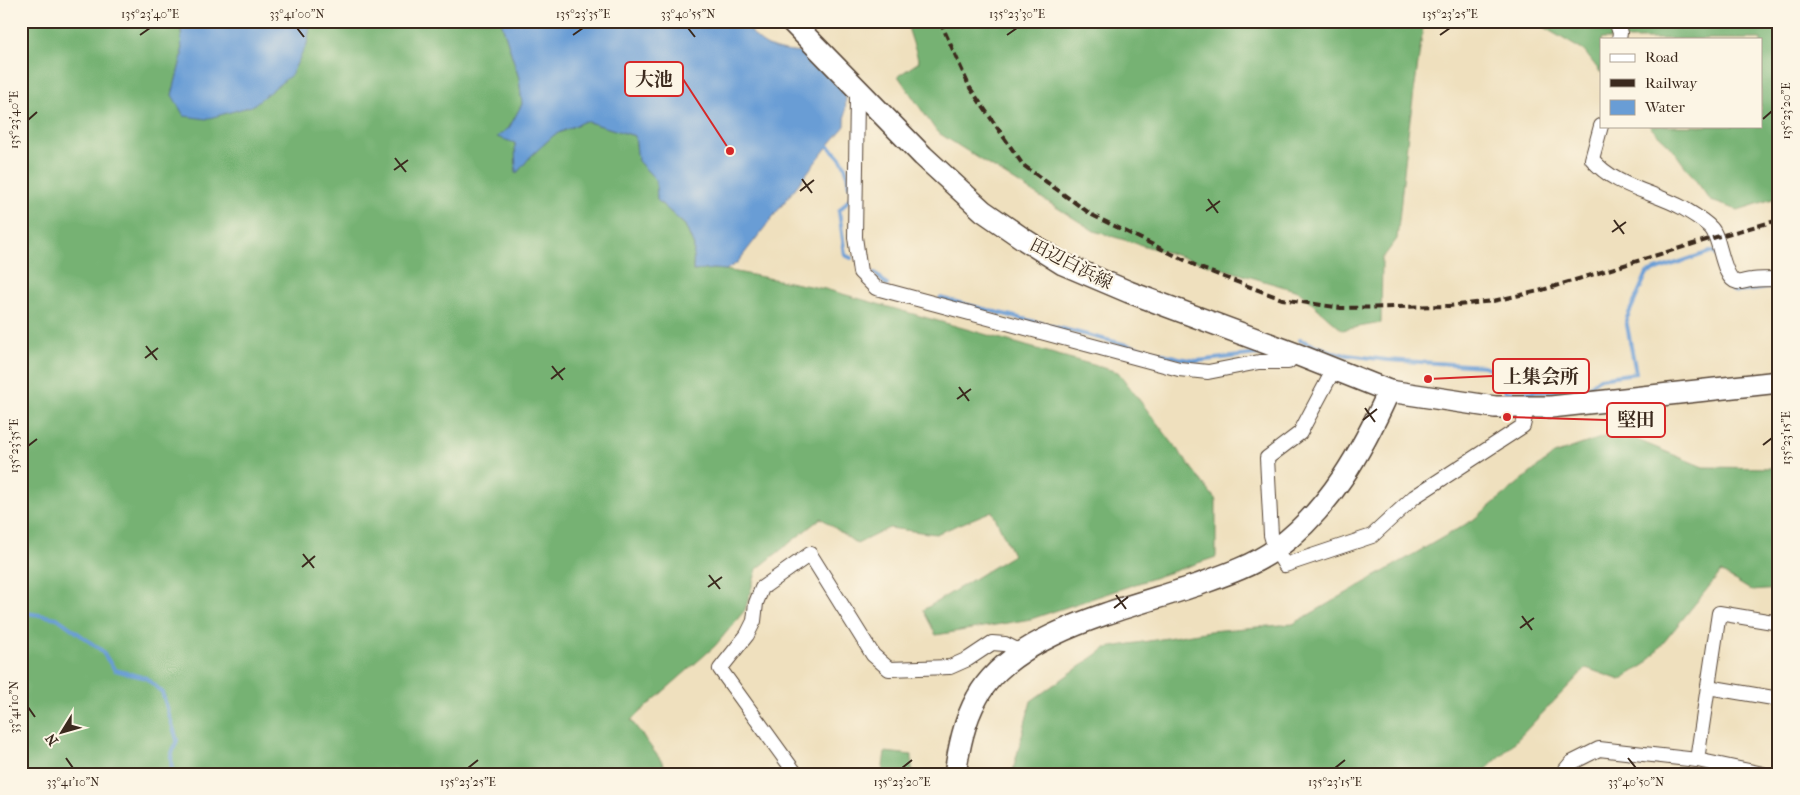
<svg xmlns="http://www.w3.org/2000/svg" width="1800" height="795" viewBox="0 0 1800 795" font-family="'IM FELL French Canon','Noto Serif JP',serif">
	<rect width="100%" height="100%" fill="#fcf5e5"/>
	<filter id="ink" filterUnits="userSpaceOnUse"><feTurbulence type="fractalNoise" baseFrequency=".02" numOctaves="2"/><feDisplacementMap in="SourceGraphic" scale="10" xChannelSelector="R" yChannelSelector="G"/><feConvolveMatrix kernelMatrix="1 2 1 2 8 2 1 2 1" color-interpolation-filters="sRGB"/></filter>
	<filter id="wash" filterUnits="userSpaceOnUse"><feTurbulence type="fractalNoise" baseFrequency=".0096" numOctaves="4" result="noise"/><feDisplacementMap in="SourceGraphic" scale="20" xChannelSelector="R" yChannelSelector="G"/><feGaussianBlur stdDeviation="1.12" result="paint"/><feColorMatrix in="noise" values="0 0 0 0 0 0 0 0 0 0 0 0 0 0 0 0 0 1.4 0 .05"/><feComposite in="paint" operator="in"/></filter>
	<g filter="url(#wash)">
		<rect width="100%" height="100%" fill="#efe0be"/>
		<g fill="#76b273" stroke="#586e48">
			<polygon points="21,21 179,21 181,26 182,56 172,95 307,44 311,21 501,21 519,78 522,104 509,128 515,143 516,174 531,156 554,135 585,121 635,136 638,161 656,180 657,200 685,225 694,246 693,271 714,269 726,270 825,289 1118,372 1216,500 1216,557 1031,619 936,635 923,610 1013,555 992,511 936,534 889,528 857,544 821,518 757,569 745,610 715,646 631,720 671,774 21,774"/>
			<polygon points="906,21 1424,21 1408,134 1397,239 1382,259 1381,323 1342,330 1298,291 1094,231 937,132 898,76 919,62"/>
			<polygon points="1533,21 1779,21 1779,197 1738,210 1711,201 1670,146 1649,126 1761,126 1761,39 1601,39 1601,73 1584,51"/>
			<polygon points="1618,432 1703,467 1779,468 1779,589 1752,591 1721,572 1646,664 1620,680 1586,668 1509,748 1481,774 1012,774 1031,701 1106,648 1210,631 1293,624 1473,520 1554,454"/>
			<polygon points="885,752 912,755 912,774 882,774"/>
		</g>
		<g fill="#699dd5" stroke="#52647a">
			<polygon points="179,21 311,21 307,44 291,75 252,106 206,119 184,116 172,95 182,56 181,26"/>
			<path d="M 501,21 L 745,21 C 760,51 779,50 809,54 L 846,93 L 845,126 L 828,146 L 737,263 L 726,270 L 714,269 L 693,271 L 694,246 L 685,225 L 657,200 L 656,180 L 638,161 L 635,136 L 585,121 L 554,135 L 531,156 L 516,174 L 515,143 L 497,137 L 509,128 L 522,104 L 519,78 Z"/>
		</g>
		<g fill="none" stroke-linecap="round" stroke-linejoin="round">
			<g stroke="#699dd5" stroke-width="4">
				<path d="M 828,146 C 844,160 846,164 849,186"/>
				<polyline points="851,197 839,211 845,255 851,258"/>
				<polyline points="875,273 887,285"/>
				<path d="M 1727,282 L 1733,291 C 1748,294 1763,286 1779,287"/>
				<polyline points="940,298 1179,358 1197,361 1257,354 1270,356"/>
				<polyline points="1300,340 1333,352 1348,355 1387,360 1484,366 1491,369 1506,392 1582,392 1600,378 1636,373 1626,320 1647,273 1713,251 1716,255"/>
				<polyline points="21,612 57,618 101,650 115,670 146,678 162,692 177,740 171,756 172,774"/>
			</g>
		</g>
	</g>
	<g filter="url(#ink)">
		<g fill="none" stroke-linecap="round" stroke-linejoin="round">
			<defs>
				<g id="minor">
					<polyline points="1616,21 1620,33 1619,39"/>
					<polyline points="859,90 857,97 855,237 860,272 876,288 1179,369 1208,372 1259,362 1288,362 1296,354"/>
					<path d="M 1601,126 L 1592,159 C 1613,186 1654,192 1683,208 C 1691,213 1704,220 1711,228 C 1721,238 1722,279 1737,282 C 1741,283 1747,280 1752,280 C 1761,279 1770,279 1779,279"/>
					<polyline points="1334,369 1300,433 1267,458 1271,535 1275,549 1285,565 1372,536 1414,497 1523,426 1527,408"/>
					<polyline points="1708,687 1779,699"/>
					<polyline points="1697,760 1719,613 1779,623"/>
					<polyline points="796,774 720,669 747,635 754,621 756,603 762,588 810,554 873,655 889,669 950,667 968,659 992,643 1005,644 1021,652"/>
					<polyline points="1562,774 1571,763 1599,749 1697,760 1763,774"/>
				</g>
				<g id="primary">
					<polyline points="791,21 923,156 983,211 1025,240 1063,264 1129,292 1296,354 1389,391 1495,407 1551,407 1779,382"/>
					<path d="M 955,774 C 959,748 964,721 977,698 C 1012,632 1130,608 1197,585 C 1225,575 1252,566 1276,549 C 1330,509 1362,451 1389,391"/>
				</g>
			</defs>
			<use href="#minor" stroke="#564536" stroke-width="16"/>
			<use href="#primary" stroke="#564536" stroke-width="24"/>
			<use href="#minor" stroke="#fff" stroke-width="14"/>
			<use href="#primary" stroke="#fff" stroke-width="21"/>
			<polyline stroke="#3b2a1e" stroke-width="4" stroke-dasharray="8 4" stroke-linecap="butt" points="940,21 970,88 1023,165 1092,215 1203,269 1282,299 1341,308 1449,306 1493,301 1539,291 1716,237 1779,220"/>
		</g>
	</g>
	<path fill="none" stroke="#3b2a1e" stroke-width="2" d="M 297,28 L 304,37M 688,28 L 695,37M 140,35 L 150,28M 573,35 L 583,28M 1007,35 L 1017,28M 1440,35 L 1450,28M 1763,119 L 1772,111M 28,120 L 37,112M 395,158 L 406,172M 394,170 L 408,160M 802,179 L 812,193M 800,191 L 814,180M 1208,199 L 1218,213M 1206,211 L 1220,201M 1614,220 L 1624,234M 1612,232 L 1626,222M 146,346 L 157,360M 145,358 L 158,348M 552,366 L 563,380M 551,379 L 565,368M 959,387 L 969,401M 957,399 L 971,389M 1365,408 L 1375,422M 1363,420 L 1377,409M 1763,445 L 1772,438M 28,446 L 37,439M 303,554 L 314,568M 302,567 L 315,556M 709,575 L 720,589M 708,587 L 722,577M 1116,595 L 1126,609M 1114,608 L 1128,597M 1522,616 L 1532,630M 1520,628 L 1534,618M 28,707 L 35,717M 66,758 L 73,768M 1628,758 L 1636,768M 468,768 L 478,760M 902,768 L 912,760M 1335,768 L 1345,760"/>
	<g text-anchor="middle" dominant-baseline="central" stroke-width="4.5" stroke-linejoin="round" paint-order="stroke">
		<g font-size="18" fill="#3b2a1e" stroke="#fcf5e5">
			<text transform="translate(1071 264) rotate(27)">田辺白浜線</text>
		</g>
	</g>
	<path fill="none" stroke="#d62828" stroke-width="2" d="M730 151L683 79M1428 379L1493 376M1507 417L1607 420"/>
	<g fill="#d62828" stroke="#fcf5e5" stroke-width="2">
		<circle cx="730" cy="151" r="5"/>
		<circle cx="1428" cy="379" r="5"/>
		<circle cx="1507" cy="417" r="5"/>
	</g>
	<g fill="#fcf5e5" stroke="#d62828" stroke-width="2">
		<rect x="625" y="62" width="58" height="34" rx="5"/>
		<rect x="1493" y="359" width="96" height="34" rx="5"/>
		<rect x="1607" y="403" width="58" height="34" rx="5"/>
	</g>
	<g font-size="19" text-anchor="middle" font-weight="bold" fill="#3b2a1e">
		<text x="654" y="86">大池</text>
		<text x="1541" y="383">上集会所</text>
		<text x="1636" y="426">堅田</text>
	</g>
	<rect width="1800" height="795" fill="none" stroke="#fcf5e5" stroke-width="55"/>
	<rect x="1600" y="38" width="162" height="90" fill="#fcf5e5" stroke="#afa495"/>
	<rect x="1610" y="54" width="25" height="8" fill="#ffffff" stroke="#afa495"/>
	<text x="1645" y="62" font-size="15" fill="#3b2a1e">Road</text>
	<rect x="1610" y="79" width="25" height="8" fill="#3b2a1e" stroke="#afa495"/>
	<text x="1645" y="88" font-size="15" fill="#3b2a1e">Railway</text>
	<rect x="1610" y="100" width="25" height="15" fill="#699dd5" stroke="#afa495"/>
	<text x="1645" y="112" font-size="15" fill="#3b2a1e">Water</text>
	<g transform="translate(62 732) rotate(233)" stroke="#fcf5e5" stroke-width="4" paint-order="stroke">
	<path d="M0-4L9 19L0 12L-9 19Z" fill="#3b2a1e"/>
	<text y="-8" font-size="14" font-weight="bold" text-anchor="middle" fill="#3b2a1e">N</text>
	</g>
	<rect x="28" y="28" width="1744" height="740" fill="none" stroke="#3b2a1e" stroke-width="2"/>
	<g font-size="12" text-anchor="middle" fill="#3b2a1e">
		<text x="150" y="18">135°23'40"E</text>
		<text x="297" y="18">33°41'00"N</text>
		<text x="583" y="18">135°23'35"E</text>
		<text x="688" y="18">33°40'55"N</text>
		<text x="1017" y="18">135°23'30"E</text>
		<text x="1450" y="18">135°23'25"E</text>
		<text transform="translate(1786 111) rotate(-90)" y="4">135°23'20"E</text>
		<text transform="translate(14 120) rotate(-90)" y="4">135°23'40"E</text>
		<text transform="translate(1786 438) rotate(-90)" y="4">135°23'15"E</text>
		<text transform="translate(14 446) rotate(-90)" y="4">135°23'35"E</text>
		<text transform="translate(14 707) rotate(-90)" y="4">33°41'10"N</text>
		<text x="73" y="786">33°41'10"N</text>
		<text x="468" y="786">135°23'25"E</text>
		<text x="902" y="786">135°23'20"E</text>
		<text x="1335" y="786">135°23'15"E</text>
		<text x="1636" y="786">33°40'50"N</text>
	</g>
</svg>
